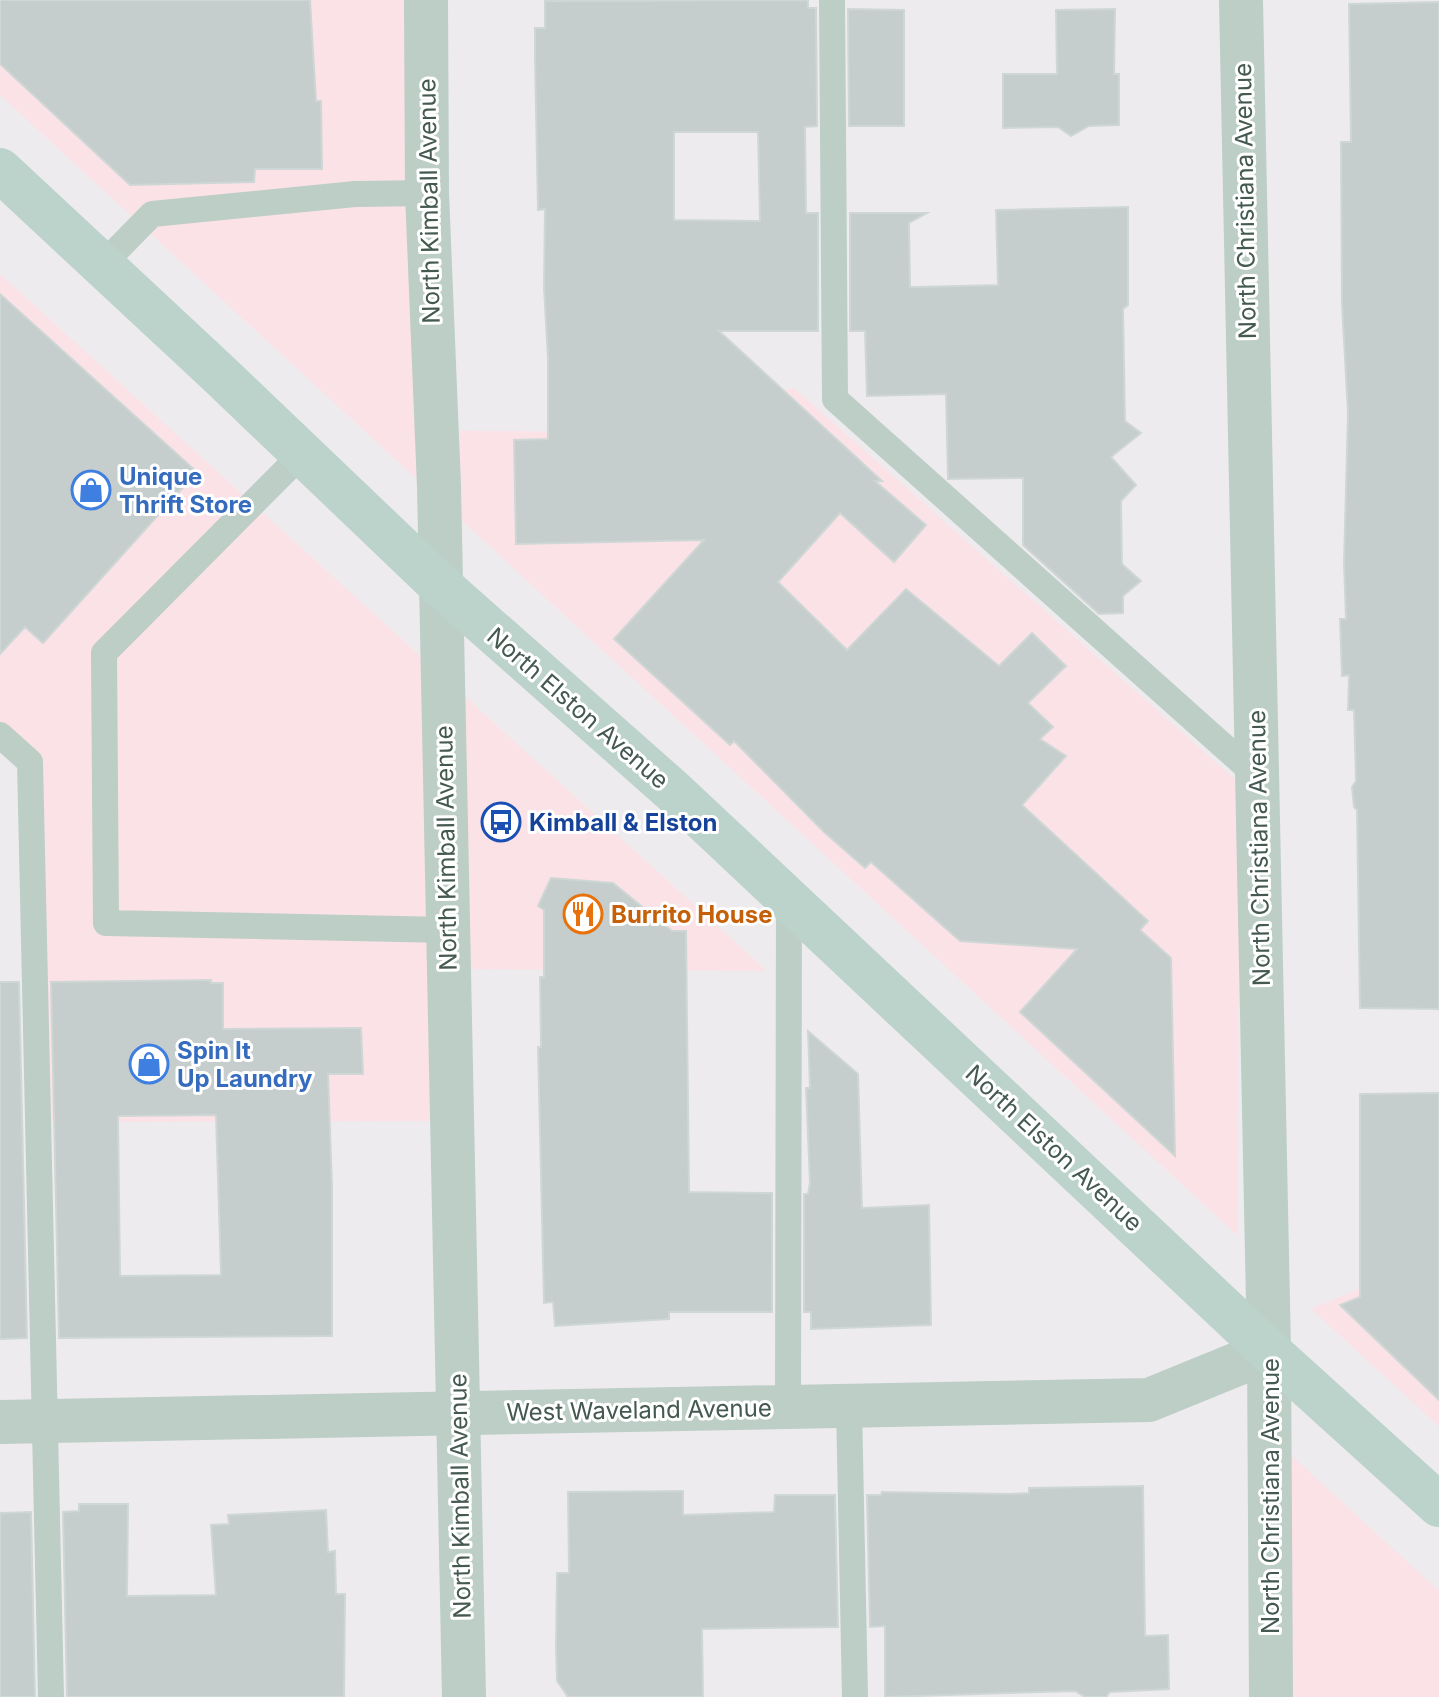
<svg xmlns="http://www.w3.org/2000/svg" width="1439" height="1697" viewBox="0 0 1439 1697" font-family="Inter,sans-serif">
	<rect width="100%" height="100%" fill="#eeebee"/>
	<g fill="#fbe2e7">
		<polygon points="0,0 408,0 416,430 582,432 794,388 1240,784 1237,1235 0,95"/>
		<polygon points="0,274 767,971 448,969 450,1121 44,1122 34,760 0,728"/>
		<polygon points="1439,1256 1439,1426 1311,1309"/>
		<polygon points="1270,1436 1439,1591 1439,1697 1275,1697"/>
	</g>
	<g fill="#c5cecc" stroke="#cfd7d6" stroke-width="2" fill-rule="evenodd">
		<polygon points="0,0 310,0 316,101 321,101 322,169 255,169 254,182 130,185 0,64"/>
		<path d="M 808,0 L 808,8 L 816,8 L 817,126 L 805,127 L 806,213 L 818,213 L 818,331 L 719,331 L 882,481 L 875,481 L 926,525 L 894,562 L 840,513 L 778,582 L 847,650 L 906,589 L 999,666 L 1032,633 L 1066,666 L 1028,703 L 1053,727 L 1040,739 L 1066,756 L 1022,805 L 1148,921 L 1140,930 L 1171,958 L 1175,1156 L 1020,1012 L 1077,949 L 960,941 L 871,862 L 865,868 L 824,832 L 734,741 L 730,745 L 614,639 L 704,540 L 516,544 L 514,440 L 548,439 L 548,358 L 544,288 L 545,209 L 538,210 L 535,58 L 535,28 L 545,28 L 545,1 ZM 674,132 L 758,132 L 760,221 L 674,220 Z"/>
		<polygon points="1439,2 1439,1009 1360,1008 1357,810 1354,807 1352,787 1356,781 1354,710 1348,710 1349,675 1342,676 1340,619 1346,619 1344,563 1348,413 1342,304 1341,142 1351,142 1349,4"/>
		<polygon points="848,9 904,10 904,126 849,126"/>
		<polygon points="1115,9 1114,74 1119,74 1119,125 1089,126 1071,136 1058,127 1003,128 1003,74 1057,74 1056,10"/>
		<polygon points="1128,207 1128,305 1123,309 1125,421 1141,433 1111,457 1136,485 1121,501 1122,564 1141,581 1123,596 1123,613 1099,614 1023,545 1023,478 948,479 946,394 867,396 865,331 850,331 850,213 927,213 909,223 910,287 917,287 998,285 996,210"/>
		<polygon points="0,294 197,472 43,643 25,627 0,654"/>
		<polygon points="551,878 613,883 672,931 686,931 689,1192 772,1193 772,1312 669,1312 669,1319 555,1326 553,1302 544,1303 538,1047 541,1047 540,977 544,977 544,910 538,906"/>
		<path d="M 211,980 L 211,983 L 223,983 L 223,1029 L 361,1028 L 363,1074 L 328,1074 L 332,1186 L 332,1336 L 59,1338 L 51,982 ZM 216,1115 L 221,1275 L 120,1276 L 118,1116 Z"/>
		<polygon points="0,982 19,982 27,1338 0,1339"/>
		<polygon points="808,1031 858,1074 862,1208 929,1205 931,1325 811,1329 811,1312 804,1312 804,1194 808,1194 810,1183 806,1088 810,1088"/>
		<polygon points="1439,1093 1439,1400 1340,1305 1360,1297 1360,1094"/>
		<polygon points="1143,1486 1145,1636 1168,1635 1169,1689 1110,1692 1106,1697 1085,1697 1075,1691 885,1697 885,1626 870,1627 867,1495 881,1495 882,1492 1011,1494 1029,1493 1029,1488"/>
		<polygon points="683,1491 683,1515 774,1512 775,1495 835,1495 838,1627 702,1629 703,1697 568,1697 557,1681 556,1647 557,1573 569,1573 568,1492"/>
		<polygon points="79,1504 128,1504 127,1596 216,1595 211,1525 229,1524 228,1515 326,1510 328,1552 335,1551 336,1594 345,1594 344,1697 67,1697 63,1512 79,1511"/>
		<polygon points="31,1512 35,1697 0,1697 0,1513"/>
	</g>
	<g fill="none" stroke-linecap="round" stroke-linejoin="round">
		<g stroke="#bccec6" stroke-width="26">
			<polyline points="832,0 835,399 1257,776"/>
			<polyline points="102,265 152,214 355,194 427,193"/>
			<polyline points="302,454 104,653 106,923 448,930"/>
			<polyline points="0,735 30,762 51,1697"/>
			<polyline points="849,1406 855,1697"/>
			<polyline points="788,1407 789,899"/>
		</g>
		<g stroke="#bccec6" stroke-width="44">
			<polyline points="1241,0 1269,1351 1271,1697"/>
			<polyline points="0,1422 1149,1400 1269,1351"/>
		</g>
		<polyline stroke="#bccec6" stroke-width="44" points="426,0 427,193 439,486 464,1697"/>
		<polyline stroke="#bbd3ca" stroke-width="44" points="0,170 218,373 441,586 674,792 1269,1351 1439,1505"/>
	</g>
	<defs>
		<symbol id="shop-ring" viewBox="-11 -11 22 22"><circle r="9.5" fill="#fff" stroke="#3f7fe0" stroke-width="1.5"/><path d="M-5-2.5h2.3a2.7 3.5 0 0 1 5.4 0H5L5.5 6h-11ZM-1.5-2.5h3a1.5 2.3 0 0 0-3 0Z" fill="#3f7fe0"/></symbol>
		<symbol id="bus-ring" viewBox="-11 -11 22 22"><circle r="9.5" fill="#fff" stroke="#1a4fb4" stroke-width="1.5"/><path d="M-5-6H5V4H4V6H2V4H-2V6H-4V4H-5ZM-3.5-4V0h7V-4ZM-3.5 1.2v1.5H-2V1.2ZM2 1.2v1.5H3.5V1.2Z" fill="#1a4fb4"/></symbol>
		<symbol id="restaurant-ring" viewBox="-11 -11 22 22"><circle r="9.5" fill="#fff" stroke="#e8710a" stroke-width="1.5"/><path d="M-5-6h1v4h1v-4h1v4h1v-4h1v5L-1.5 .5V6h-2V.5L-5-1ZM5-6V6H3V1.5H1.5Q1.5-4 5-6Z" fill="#e8710a"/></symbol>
	</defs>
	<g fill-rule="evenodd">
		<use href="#shop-ring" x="69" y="468" width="44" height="44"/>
		<use href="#bus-ring" x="479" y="800" width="44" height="44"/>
		<use href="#restaurant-ring" x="561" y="892" width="44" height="44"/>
		<use href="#shop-ring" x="127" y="1042" width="44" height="44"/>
	</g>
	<g text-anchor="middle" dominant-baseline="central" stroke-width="6" stroke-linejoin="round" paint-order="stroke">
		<g font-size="24" fill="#445950" stroke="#fff">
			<text transform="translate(429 201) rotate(-91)">North Kimball Avenue</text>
			<text transform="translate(1245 201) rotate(-91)">North Christiana Avenue</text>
			<text transform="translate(578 708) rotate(41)">North Elston Avenue</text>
			<text transform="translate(446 848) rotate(-91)">North Kimball Avenue</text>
			<text transform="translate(1259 848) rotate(-91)">North Christiana Avenue</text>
			<text transform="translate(1054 1148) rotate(43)">North Elston Avenue</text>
			<text transform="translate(639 1410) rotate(-1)">West Waveland Avenue</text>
			<text transform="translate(460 1496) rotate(-91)">North Kimball Avenue</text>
			<text transform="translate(1270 1496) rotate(-90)">North Christiana Avenue</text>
		</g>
		<g font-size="24" font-weight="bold" fill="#366cbe" stroke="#fff" text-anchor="start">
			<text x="119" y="476">Unique<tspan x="119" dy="28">Thrift Store</tspan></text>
			<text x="177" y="1050">Spin It<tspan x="177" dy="28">Up Laundry</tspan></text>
		</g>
		<g font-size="24" font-weight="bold" fill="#164399" stroke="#fff" text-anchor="start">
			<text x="529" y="822">Kimball &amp; Elston</text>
		</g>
		<g font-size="24" font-weight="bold" fill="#c56008" stroke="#fff" text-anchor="start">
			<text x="611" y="914">Burrito House</text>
		</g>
	</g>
</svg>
